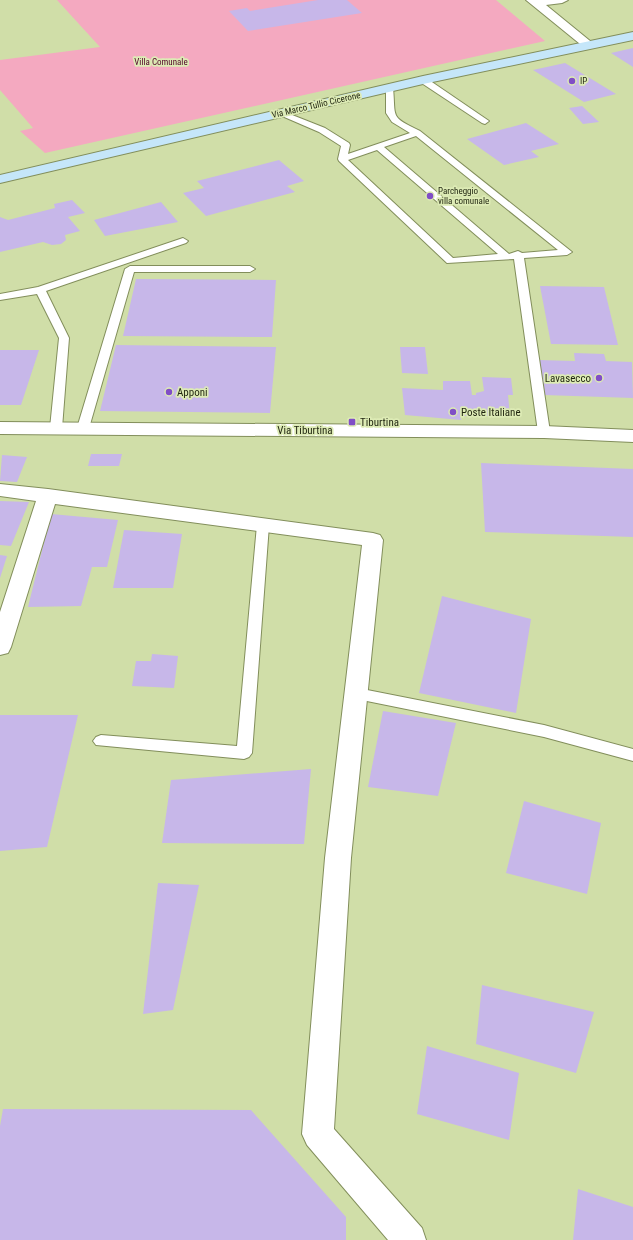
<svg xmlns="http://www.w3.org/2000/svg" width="633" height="1240" viewBox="0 0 633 1240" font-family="'Roboto Condensed',sans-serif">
	<rect width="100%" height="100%" fill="#d0dea8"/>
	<polygon fill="#f4a9c0" points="57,0 496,0 545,41 45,153 20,131 33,128 0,90 0,60 100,47"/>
	<g fill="#c7b7e9">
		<polygon points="318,0 347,0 362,13 248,31 229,11 247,8 250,11"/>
		<polygon points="633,48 633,67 611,53"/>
		<polygon points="565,63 616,94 584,102 533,70"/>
		<polygon points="582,106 599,122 583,124 569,108"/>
		<polygon points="526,123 559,144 531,151 539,157 504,165 467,139"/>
		<polygon points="279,160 304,181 287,186 295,192 206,216 183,193 204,188 197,181"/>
		<polygon points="72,200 85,213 68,217 80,231 65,235 66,240 61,244 52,245 43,242 0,252 0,217 8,220 55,208 54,204"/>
		<polygon points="161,202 178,222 105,236 94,220"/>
		<polygon points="136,279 276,280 272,337 123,336"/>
		<polygon points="540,286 604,287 618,345 551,344"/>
		<polygon points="116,345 276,347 270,413 100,411"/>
		<polygon points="400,347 425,347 428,374 402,373"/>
		<polygon points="0,350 39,350 21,405 0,405"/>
		<polygon points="574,353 604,354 606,361 632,362 633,398 544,395 538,360 575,361"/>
		<polygon points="482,377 511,378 513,395 508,395 510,416 460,416 461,420 405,415 402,388 443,390 443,381 470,381 472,395 476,395 476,393 484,391"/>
		<polygon points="91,454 122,454 119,466 88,466"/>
		<polygon points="2,455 27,457 17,482 0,481"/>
		<polygon points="481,463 633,469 633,537 485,532"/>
		<polygon points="0,501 29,502 11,546 0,545"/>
		<polygon points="51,514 118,520 107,567 92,567 81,606 28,607"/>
		<polygon points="124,530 182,534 173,588 113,588"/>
		<polygon points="0,555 7,556 0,578"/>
		<polygon points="442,596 531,619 516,713 419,693"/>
		<polygon points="152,654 178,656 174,688 132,686 136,661 151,661"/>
		<polygon points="383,711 456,723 438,796 368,787"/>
		<polygon points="0,715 78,715 47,847 0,851"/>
		<polygon points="311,769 304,844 162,843 171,780"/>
		<polygon points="524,801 601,823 587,894 506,873"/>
		<polygon points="158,883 199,885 173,1010 143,1014"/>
		<polygon points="482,985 594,1012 576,1073 476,1044"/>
		<polygon points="427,1046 519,1073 509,1140 417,1114"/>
		<polygon points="3,1109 251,1110 346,1217 346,1240 0,1240 0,1126"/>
		<polygon points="578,1189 633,1207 633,1240 573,1240"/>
	</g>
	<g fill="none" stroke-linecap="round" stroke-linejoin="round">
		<defs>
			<g id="service">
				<polygon points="420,78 426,78 489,121 485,124 482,123 420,82"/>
				<path d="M 386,86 L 393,88 C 396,118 389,116 420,131 L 572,252 L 567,255 L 524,258 L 550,432 L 548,435 L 544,436 L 538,432 L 514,259 L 447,263 L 339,161 L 338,159 L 341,146 L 319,132 L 275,113 L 279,110 L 282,111 L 325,128 L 349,143 L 350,145 L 348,154 L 410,133 L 392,122 L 386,113 ZM 416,136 L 558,250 L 522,253 L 518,251 L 509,254 L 384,147 ZM 377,150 L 498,254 L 453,258 L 348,160 Z"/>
				<polygon points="183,238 188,241 186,243 46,291 69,338 62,428 56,432 52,431 50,428 59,338 37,294 0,300 0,294 38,287"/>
				<polygon points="130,266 250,266 255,269 250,272 134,272 89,428 83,432 79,431 77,428 125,269"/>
				<polygon points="263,521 268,522 269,525 252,753 249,757 244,759 96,745 93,741 96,737 101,735 237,746 257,525 258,522"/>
				<polygon points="357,688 544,725 633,749 633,761 544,737 352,698 350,694 352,690"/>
			</g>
			<g id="minor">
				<polygon points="526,0 568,0 562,3 546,5 595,45 589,49 585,48"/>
				<polygon points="0,484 48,489 373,533 380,535 383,540 351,858 334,1129 422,1228 426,1240 388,1240 307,1145 302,1134 325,858 362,545 55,504 11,647 8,653 0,655 0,612 36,501 0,496"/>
			</g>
			<polygon id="tertiary" points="0,422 544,426 633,430 633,442 544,438 0,434"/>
			<polygon id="secondary" points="633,32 633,40 423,84 0,183 0,175 423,76"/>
		</defs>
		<use href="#service" stroke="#828e5b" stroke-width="2"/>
		<use href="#minor" stroke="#828e5b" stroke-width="2"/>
		<use href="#tertiary" stroke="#828e5b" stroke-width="2"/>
		<use href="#secondary" stroke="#828e5b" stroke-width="2"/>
		<use href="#service" fill="#fff" fill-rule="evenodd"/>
		<use href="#minor" fill="#fff" fill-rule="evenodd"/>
		<use href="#tertiary" fill="#fff" fill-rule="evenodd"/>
		<use href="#secondary" fill="#c5e6f9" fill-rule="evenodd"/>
	</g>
	<g fill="#804ec6" stroke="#ddebb5" stroke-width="1.5">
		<circle cx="572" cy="81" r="4"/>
		<circle cx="430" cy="196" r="4"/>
		<circle cx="599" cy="378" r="4"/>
		<circle cx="169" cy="392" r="4"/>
		<circle cx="453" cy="412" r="4"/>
		<rect x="348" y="418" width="8" height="8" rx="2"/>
	</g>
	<g text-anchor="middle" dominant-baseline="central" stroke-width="3.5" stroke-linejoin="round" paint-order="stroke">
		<g font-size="9" fill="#510128" stroke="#ddebb5">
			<text x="161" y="62">Villa Comunale</text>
		</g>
		<g font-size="9" fill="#1f240f" stroke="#ddebb5" text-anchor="start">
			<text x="580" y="81">IP</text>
			<text x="438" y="191">Parcheggio<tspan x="438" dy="10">villa comunale</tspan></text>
		</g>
		<g font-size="9" fill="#1f240f" stroke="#ddebb5">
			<text transform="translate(316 105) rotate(-13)">Via Marco Tullio Cicerone</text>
		</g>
		<g font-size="11" fill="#1f240f" stroke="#ddebb5" text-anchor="start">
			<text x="591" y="378" text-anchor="end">Lavasecco</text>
			<text x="177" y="392">Apponi</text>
			<text x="461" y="412">Poste Italiane</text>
			<text x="360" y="422">Tiburtina</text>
		</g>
		<g font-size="11" fill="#1f240f" stroke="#ddebb5">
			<text x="305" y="430">Via Tiburtina</text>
		</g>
	</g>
</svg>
